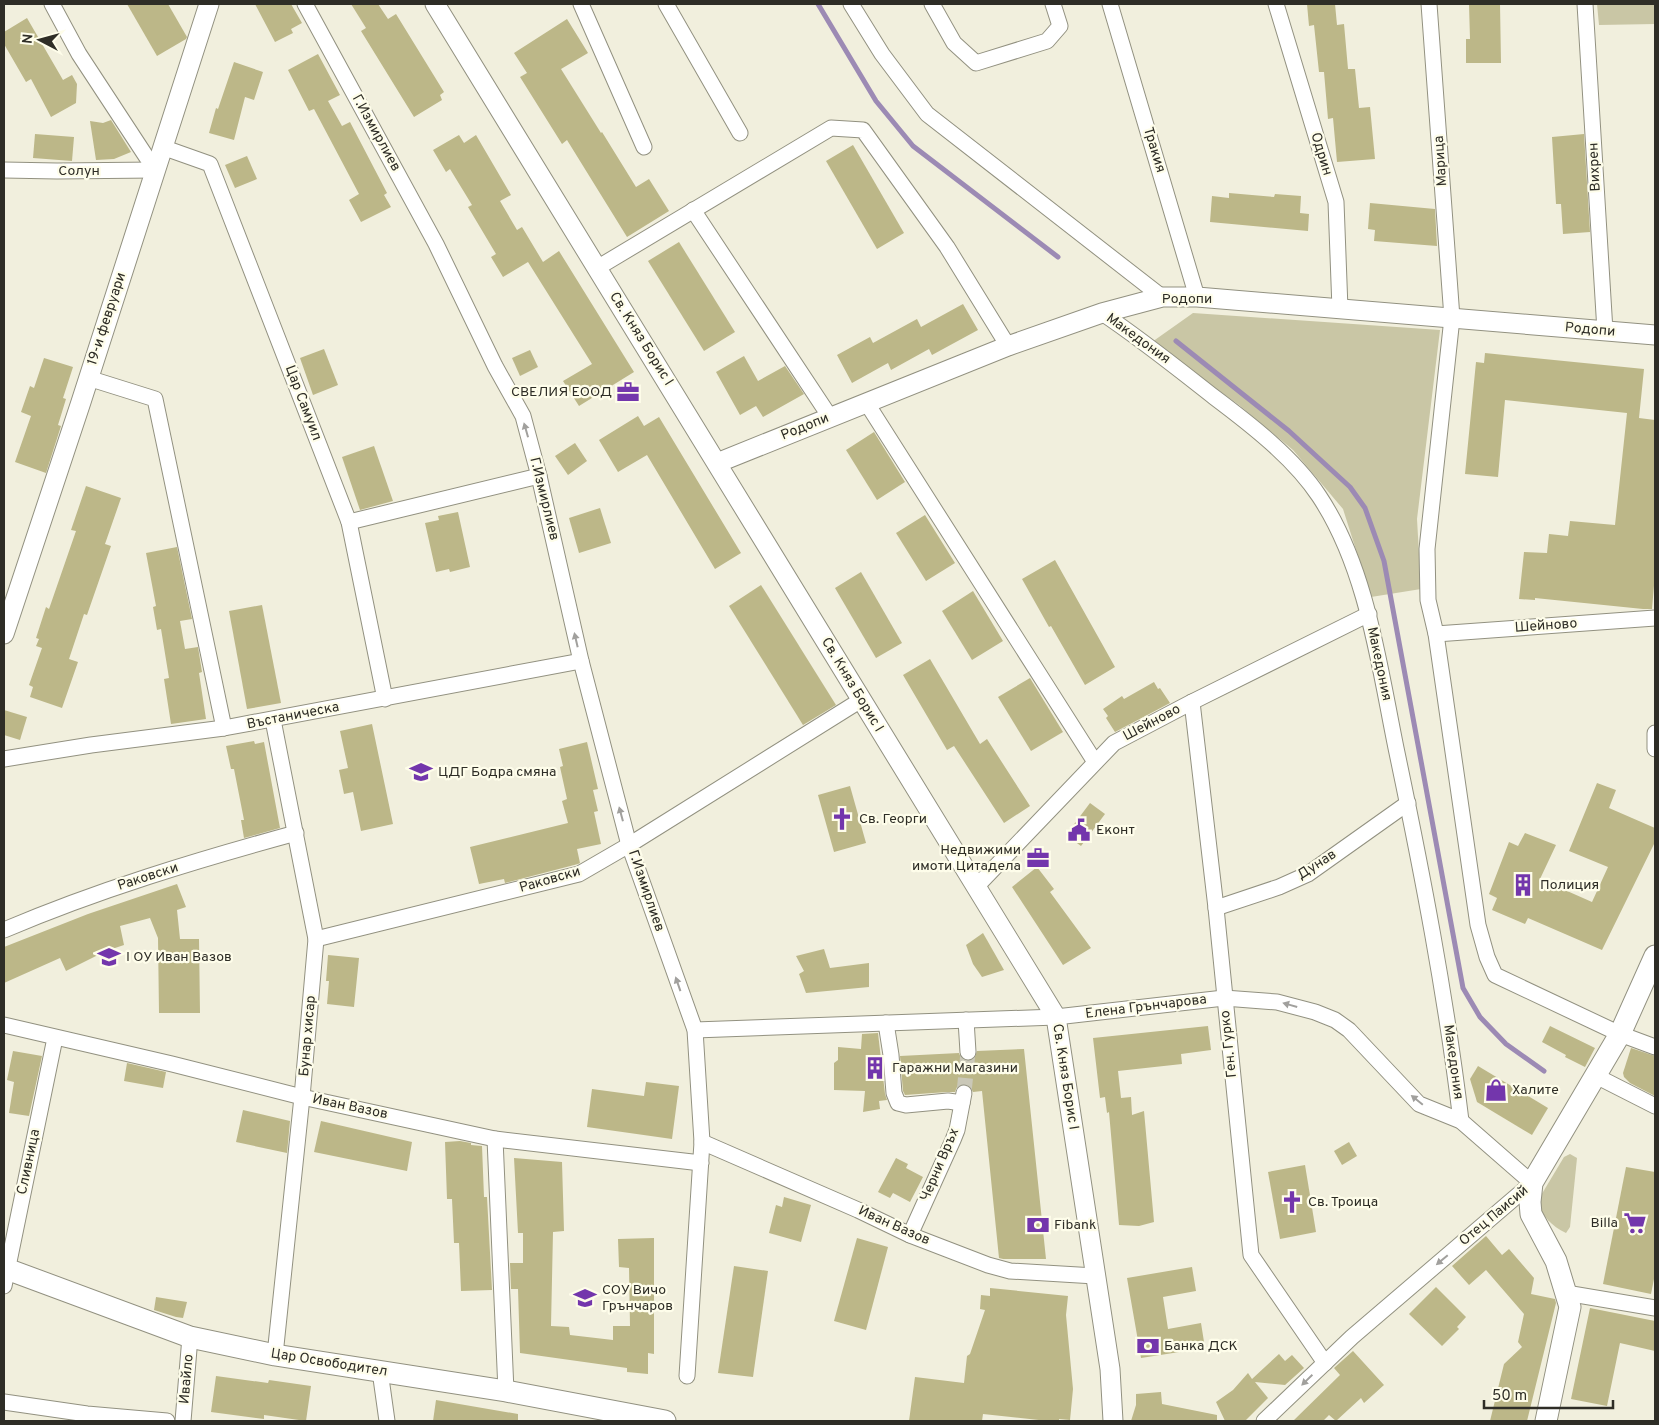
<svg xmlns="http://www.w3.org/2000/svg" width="1659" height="1425" viewBox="0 0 1659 1425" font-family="Overpass,sans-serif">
	<rect width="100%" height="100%" fill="#f1efdd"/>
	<g fill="#c9c6a5">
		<polygon points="1597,4 1655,4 1655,24 1599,25"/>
		<polygon points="1193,313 1440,330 1417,519 1421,589 1371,597 1343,509 1293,450 1239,405 1152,342"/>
		<path d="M 1570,1154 L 1577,1158 L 1570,1227 L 1566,1233 C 1551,1226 1543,1216 1537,1202 L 1564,1157 Z"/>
	</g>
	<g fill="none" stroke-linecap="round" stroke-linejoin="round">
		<g stroke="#9c8ab4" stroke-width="5">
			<polyline points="818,4 876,101 913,146 1058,257"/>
			<polyline points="1176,341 1289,431 1350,487 1365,508 1384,561 1463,988 1480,1017 1506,1044 1544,1071"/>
		</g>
	</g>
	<g fill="#bcb788">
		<polygon points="127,4 168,4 187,37 186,39 157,56"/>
		<polygon points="255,4 291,4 302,23 291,29 293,33 275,42"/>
		<polygon points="351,4 378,4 388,19 396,14 444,92 440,95 442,100 414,117 361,31 366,28"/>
		<polygon points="1307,4 1335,4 1337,25 1344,24 1348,69 1355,69 1359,108 1370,107 1375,159 1337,162 1333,118 1328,119 1324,72 1319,72 1314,25 1309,26"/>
		<polygon points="1469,4 1500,4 1501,63 1466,63 1466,39 1470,39"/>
		<polygon points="27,18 63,80 72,75 77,84 76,103 51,117 31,79 26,82 4,44 4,32"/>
		<polygon points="567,19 588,53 561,69 601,133 602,132 636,187 649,179 669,211 627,237 567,140 562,144 520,77 527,73 514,53"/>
		<polygon points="318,54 340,95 328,101 342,126 350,122 387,193 384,195 391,207 361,222 349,200 359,194 314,109 309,111 288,70"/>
		<polygon points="234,62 263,72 254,100 245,97 234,140 209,133 216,108 218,109"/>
		<polygon points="111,120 131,152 114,159 96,160 90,121 103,123"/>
		<polygon points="35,134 74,137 72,161 33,158"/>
		<polygon points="1584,134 1590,232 1563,234 1561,204 1556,204 1552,137"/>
		<polygon points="459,135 464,143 476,135 511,195 500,201 517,230 522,227 543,262 559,251 634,372 579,406 563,381 592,364 528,262 503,277 491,257 496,254 468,207 472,205 450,169 446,172 433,150"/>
		<polygon points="853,145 904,233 877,249 826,161"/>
		<polygon points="247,156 257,179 235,188 225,165"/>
		<polygon points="1229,193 1274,197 1275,194 1301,196 1300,213 1309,214 1308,231 1210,222 1212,196 1229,198"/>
		<polygon points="1370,203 1435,209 1437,246 1374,241 1375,230 1368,229"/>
		<polygon points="679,242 735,332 704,351 648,261"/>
		<polygon points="963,304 978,330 932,355 929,349 891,370 888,363 852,383 837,355 870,337 873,343 917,319 921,327"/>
		<polygon points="324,349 338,385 313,395 300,358"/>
		<polygon points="530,350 538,367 520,376 512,358"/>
		<polygon points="1485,353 1644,369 1639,418 1655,420 1655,574 1652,609 1643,609 1535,598 1535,600 1519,599 1524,552 1547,553 1549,534 1568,536 1570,521 1615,525 1627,413 1505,400 1498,477 1465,474 1476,362 1484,363"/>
		<polygon points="744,356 758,381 785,366 804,394 763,417 756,406 740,415 716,372"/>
		<polygon points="44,358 73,367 63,398 66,399 58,425 61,426 46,473 15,462 31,416 21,412 30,386 34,388"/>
		<polygon points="638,416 644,426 659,417 741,553 715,569 647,455 618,472 599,440"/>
		<polygon points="874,432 905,482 877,500 846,450"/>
		<polygon points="575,443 587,461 568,475 555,456"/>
		<polygon points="374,446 393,501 360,510 342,457"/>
		<polygon points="86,486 121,498 105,544 111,546 87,615 84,614 69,659 78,662 62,708 30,697 33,687 29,685 42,648 36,646 39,639 36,638 46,607 49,609 76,531 71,530"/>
		<polygon points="600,508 611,543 579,553 569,518"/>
		<polygon points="458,512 470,567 450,572 449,569 436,572 425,523 439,520 438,516"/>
		<polygon points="925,515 955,563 926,581 896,533"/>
		<polygon points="177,547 192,619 180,621 185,649 198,647 202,672 199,673 206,719 171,724 164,679 169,678 161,629 157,630 153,607 156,606 146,553"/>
		<polygon points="1055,560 1115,667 1085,685 1051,626 1049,627 1022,579"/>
		<polygon points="861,572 902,643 876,658 835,588"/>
		<polygon points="761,585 836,705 803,725 729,606"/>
		<polygon points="973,591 1003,641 972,660 942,611"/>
		<polygon points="262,605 281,703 247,709 229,611"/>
		<polygon points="930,659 980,744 987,739 1030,806 1004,823 954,746 947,750 903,675"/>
		<polygon points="1030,678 1063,732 1031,751 998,697"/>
		<polygon points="1154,682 1158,689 1160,688 1170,703 1115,732 1106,718 1108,716 1103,709 1122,696 1124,699"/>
		<polygon points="4,710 27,717 20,740 4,735"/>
		<polygon points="372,724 393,824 361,831 353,792 344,794 339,770 348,768 340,731"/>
		<polygon points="254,741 255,744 264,742 280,828 244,838 241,820 244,820 234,769 231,769 226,746"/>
		<polygon points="587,742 598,789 593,790 598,811 594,812 601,844 577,849 580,863 578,864 505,883 504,879 479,884 470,847 568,823 562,801 567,799 560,767 563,766 559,749"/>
		<polygon points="1597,783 1616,790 1609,808 1655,828 1655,842 1602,950 1528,918 1525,924 1492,910 1497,898 1489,894 1509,842 1518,846 1525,833 1556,845 1540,879 1592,902 1608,867 1569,851"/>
		<polygon points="850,786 866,843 834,852 818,795"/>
		<polygon points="1090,803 1105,814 1081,846 1066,835"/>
		<polygon points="1037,867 1054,889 1050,892 1091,948 1063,965 1012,887"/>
		<polygon points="177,884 186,907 177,910 180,939 199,939 200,1013 159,1013 158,938 150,918 120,926 124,945 106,951 66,971 60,958 4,983 4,947 88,914"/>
		<polygon points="983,933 1004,970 982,977 973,964 966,945"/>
		<polygon points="824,949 830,968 869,963 869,987 806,993 799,974 804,971 796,956"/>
		<polygon points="328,955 359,958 354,1007 327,1004 329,981 326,981"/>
		<polygon points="1208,1026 1211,1050 1181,1054 1182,1064 1118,1071 1121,1098 1131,1097 1132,1115 1144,1111 1154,1222 1139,1226 1119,1225 1109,1112 1107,1113 1105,1097 1100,1098 1093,1038"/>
		<polygon points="1550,1026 1595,1048 1585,1067 1565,1057 1566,1055 1542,1042"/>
		<polygon points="878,1033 885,1094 887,1100 879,1101 880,1109 863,1112 865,1091 834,1090 834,1063 838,1060 838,1047 861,1049 862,1034"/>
		<polygon points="1631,1048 1655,1056 1655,1096 1630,1083 1624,1077 1623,1073"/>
		<polygon points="1024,1049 1046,1259 1003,1259 999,1258 982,1091 973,1092 970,1086 965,1084 957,1087 955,1092 947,1092 905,1095 903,1091 900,1056 959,1053 961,1058 968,1061 974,1059 977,1051"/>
		<polygon points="13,1051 42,1056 29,1116 9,1113 14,1082 7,1080"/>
		<polygon points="127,1063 166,1072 163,1088 124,1081"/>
		<polygon points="1478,1066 1548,1108 1532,1135 1477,1102 1470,1079"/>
		<polygon points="646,1082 679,1086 672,1139 587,1127 592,1089 644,1096"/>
		<polygon points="243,1110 290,1121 287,1153 236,1142"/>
		<polygon points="321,1121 412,1142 407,1171 314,1152"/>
		<polygon points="460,1141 471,1143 471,1145 482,1146 484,1197 487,1197 492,1290 461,1291 459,1243 454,1243 452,1199 447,1199 445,1142"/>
		<polygon points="1349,1142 1357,1156 1342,1165 1334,1151"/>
		<polygon points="514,1158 562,1162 564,1231 553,1232 551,1326 569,1327 570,1335 613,1340 613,1326 630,1326 629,1268 619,1267 618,1239 654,1238 654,1354 648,1353 648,1374 627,1372 627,1368 520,1353 518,1289 511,1289 510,1263 523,1263 523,1233 518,1233"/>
		<polygon points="896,1158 908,1164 906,1168 923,1177 910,1202 893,1193 890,1198 878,1192"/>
		<polygon points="1305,1165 1316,1232 1280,1239 1268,1172"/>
		<polygon points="1626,1167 1655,1172 1655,1274 1651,1294 1603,1284"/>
		<polygon points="784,1197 811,1205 801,1242 769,1233 776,1205 782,1207"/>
		<polygon points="1486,1236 1502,1255 1509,1249 1534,1278 1531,1294 1555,1299 1556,1303 1527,1421 1490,1421 1504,1364 1522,1347 1518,1342 1524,1314 1486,1270 1469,1285 1452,1266"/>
		<polygon points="857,1238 888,1247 866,1330 834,1321"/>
		<polygon points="734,1266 768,1271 753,1377 718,1373"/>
		<polygon points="1192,1267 1196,1291 1163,1297 1168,1329 1201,1323 1205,1348 1141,1358 1127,1278"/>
		<polygon points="1436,1287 1466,1317 1457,1327 1459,1329 1442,1346 1409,1314"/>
		<polygon points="990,1288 1068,1296 1066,1315 1073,1389 1070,1420 1059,1419 1059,1421 1048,1421 983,1414 982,1421 909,1421 915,1377 964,1383 967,1356 970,1354 985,1310 980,1309 981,1295 990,1296"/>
		<polygon points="156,1297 187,1302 183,1318 176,1317 154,1310"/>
		<polygon points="1590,1308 1655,1321 1655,1351 1620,1343 1607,1406 1571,1399"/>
		<polygon points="1353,1351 1384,1385 1364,1403 1361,1398 1336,1421 1329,1415 1323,1421 1293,1421 1340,1375 1334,1368"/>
		<polygon points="1279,1354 1285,1361 1292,1355 1304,1368 1285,1385 1255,1382 1268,1398 1245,1421 1225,1421 1216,1402 1233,1390 1248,1373 1252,1379"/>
		<polygon points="216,1376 268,1383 269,1380 311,1386 306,1421 264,1415 264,1419 211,1412"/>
		<polygon points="1161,1392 1162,1404 1217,1415 1217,1421 1131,1421 1136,1405 1136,1394"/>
		<polygon points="436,1400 518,1414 518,1421 433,1421"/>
	</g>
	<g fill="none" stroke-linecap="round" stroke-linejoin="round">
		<polyline stroke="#cac8b8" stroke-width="15" stroke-dasharray="15 8" stroke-linecap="butt" points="964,1093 968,1052"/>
		<defs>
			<g id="minor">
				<polyline points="52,4 79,54 155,170"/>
				<polyline points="305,4 436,244 495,366 523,416 539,476 581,661 629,845 695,1030 702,1142 687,1376"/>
				<polyline points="581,4 644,147"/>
				<polyline points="666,4 740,133"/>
				<polyline points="851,4 882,54 927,114 1162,297"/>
				<polyline points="932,4 954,43 976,63 1047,41 1060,26 1053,4"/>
				<polyline points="1110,4 1197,297"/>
				<polyline points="1276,4 1336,202 1340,309"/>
				<polyline points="1429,4 1452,318 1427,549 1428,600 1436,634 1478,925 1487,957 1495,975 1620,1034 1655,1047"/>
				<polyline points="1585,4 1605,331"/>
				<polyline points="162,147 210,164 349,522 385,699"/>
				<polyline points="4,170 57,171 155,170"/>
				<polyline points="693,210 830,417"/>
				<polyline points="597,268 831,128 863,130 947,247 1008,346"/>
				<path d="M 1102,313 C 1141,339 1177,368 1214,397 C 1250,424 1294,458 1319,496 C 1367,568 1379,665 1396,748 C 1422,872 1446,996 1461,1121"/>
				<polyline points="88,378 155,399 224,728"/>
				<polyline points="866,402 1095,762"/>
				<polyline points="349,522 539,476"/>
				<polyline points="1436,634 1655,618"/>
				<polyline points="1192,702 1216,908 1251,1255 1325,1363"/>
				<polyline points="273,720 316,939 302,1097 275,1355"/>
				<polyline points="1655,733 1655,749"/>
				<polyline points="4,759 91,745 224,728 581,661"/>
				<polyline points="976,887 1114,743 1192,702 1369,614"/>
				<polyline points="1216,908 1279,887 1308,874 1408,803"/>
				<path d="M 4,930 C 98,890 197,860 296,833"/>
				<polyline points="316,939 579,874 629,845 861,700"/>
				<polyline points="966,1020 968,1052"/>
				<polyline points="886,1023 891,1055 894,1093 898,1103 906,1105 948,1101 962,1103"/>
				<polyline points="4,1025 172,1064 302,1097 495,1139 701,1163"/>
				<polyline points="695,1030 1056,1017 1224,998 1277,1002 1315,1012 1335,1020 1349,1030 1419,1104 1461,1121 1532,1183 1352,1337 1264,1421"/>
				<polyline points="1594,1075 1655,1106"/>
				<polyline points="495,1139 506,1391"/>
				<polyline points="702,1142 858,1210 910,1235 988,1265 1010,1271 1095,1276"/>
				<polyline points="910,1235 953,1140 957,1130 964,1093"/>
				<polyline points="4,1286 55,1038"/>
				<polyline points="1566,1293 1655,1308"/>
				<polyline points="380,1371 387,1421"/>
				<polyline points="4,1402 87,1414 167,1421"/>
				<polyline points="183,1421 190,1337"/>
			</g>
			<g id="tertiary">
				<polyline points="435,4 1056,1017 1110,1369 1113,1421"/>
				<polyline points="717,463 1008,346 1102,313 1162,297 1197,297 1655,335"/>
				<polyline points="4,634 81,402 209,4"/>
			</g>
			<g id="secondary">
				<polyline points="4,1268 190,1337 275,1355 506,1391 665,1421"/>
				<polyline points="1546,1421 1570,1307 1556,1261 1531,1214 1530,1202 1532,1183 1620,1034 1655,956"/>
			</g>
		</defs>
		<use href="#minor" stroke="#929180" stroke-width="17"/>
		<use href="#tertiary" stroke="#929180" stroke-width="21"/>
		<use href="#secondary" stroke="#929180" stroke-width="23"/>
		<use href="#minor" stroke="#fff" stroke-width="15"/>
		<use href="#tertiary" stroke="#fff" stroke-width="19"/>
		<use href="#secondary" stroke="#fff" stroke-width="21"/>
	</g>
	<defs><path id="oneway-solid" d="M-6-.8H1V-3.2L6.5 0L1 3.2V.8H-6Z" transform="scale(1.25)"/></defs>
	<g fill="#a1a09d">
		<use href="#oneway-solid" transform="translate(526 430) rotate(-106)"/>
		<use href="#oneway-solid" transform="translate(576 640) rotate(-103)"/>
		<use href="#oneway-solid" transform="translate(621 814) rotate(-105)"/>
		<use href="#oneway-solid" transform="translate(678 984) rotate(-109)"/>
		<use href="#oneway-solid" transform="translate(1290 1005) rotate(-164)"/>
		<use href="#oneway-solid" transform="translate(1417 1100) rotate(-141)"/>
		<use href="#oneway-solid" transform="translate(1442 1260) rotate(140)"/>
		<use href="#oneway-solid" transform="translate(1307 1380) rotate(136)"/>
	</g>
	<defs>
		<symbol id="office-bare" viewBox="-9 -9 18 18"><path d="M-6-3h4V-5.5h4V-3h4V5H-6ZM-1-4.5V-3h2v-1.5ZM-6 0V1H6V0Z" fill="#7336ac" stroke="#fefdea" stroke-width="2.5" paint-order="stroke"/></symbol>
		<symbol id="school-bare" viewBox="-9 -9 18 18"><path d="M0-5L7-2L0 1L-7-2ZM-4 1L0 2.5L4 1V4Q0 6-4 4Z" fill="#7336ac" stroke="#fefdea" stroke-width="2.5" paint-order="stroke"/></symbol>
		<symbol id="church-bare" viewBox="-9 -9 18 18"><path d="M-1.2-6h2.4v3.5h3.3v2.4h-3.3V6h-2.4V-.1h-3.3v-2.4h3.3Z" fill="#7336ac" stroke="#fefdea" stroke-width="2.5" paint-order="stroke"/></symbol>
		<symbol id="civic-bare" viewBox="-9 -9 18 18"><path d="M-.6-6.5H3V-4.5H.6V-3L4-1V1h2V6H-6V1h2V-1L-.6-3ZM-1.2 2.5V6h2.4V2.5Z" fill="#7336ac" stroke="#fefdea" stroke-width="2.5" paint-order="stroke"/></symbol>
		<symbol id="building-bare" viewBox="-9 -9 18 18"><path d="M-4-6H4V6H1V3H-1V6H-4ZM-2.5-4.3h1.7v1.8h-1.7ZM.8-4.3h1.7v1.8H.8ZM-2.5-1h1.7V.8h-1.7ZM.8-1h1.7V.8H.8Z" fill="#7336ac" stroke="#fefdea" stroke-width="2.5" paint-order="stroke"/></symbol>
		<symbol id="shop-bare" viewBox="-9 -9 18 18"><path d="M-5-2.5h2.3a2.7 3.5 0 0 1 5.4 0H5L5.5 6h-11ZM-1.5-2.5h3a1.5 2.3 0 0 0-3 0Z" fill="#7336ac" stroke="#fefdea" stroke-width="2.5" paint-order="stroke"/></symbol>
		<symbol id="supermarket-bare" viewBox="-9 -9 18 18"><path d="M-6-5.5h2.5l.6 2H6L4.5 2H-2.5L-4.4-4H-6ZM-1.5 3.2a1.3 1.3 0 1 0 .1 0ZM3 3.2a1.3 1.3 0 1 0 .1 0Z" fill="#7336ac" stroke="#fefdea" stroke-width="2.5" paint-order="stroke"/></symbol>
		<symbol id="bank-bare" viewBox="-9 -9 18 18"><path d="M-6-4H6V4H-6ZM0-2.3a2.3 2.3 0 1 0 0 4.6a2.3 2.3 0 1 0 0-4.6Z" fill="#7336ac" stroke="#fefdea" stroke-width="2.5" paint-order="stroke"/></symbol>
	</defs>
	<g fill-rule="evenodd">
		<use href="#office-bare" x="612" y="376" width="32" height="32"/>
		<use href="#school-bare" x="405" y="756" width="32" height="32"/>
		<use href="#church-bare" x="826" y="803" width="32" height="32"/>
		<use href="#civic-bare" x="1063" y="814" width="32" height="32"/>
		<use href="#office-bare" x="1022" y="842" width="32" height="32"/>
		<use href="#building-bare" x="1507" y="869" width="32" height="32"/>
		<use href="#school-bare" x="93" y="941" width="32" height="32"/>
		<use href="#building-bare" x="859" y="1052" width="32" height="32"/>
		<use href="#shop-bare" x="1480" y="1074" width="32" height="32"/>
		<use href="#church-bare" x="1276" y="1186" width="32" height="32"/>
		<use href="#supermarket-bare" x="1619" y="1207" width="32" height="32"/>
		<use href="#bank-bare" x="1022" y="1209" width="32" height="32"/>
		<use href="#school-bare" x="569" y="1282" width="32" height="32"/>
		<use href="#bank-bare" x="1132" y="1330" width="32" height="32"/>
	</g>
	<g text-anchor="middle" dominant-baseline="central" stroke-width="4.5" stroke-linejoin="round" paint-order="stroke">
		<g font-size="14" fill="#2e2d26" stroke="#fefdea">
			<text transform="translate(376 133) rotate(61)">Г.Измирлиев</text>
			<text transform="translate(1154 150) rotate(73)">Тракия</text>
			<text transform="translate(1321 154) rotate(73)">Одрин</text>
			<text transform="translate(1441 161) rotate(-94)">Марица</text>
			<text transform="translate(1595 167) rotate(-93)">Вихрен</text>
			<text x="79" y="171">Солун</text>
			<text x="1187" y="299">Родопи</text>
			<text transform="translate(107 319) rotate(-72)">19-и февруари</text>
			<text transform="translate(1590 330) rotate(5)">Родопи</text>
			<text transform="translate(641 339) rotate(58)">Св. Княз Борис I</text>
			<text transform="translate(1138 339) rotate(36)">Македония</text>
			<text transform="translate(303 403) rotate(69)">Цар Самуил</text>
			<text transform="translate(805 427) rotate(-22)">Родопи</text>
			<text transform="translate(544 499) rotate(76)">Г.Измирлиев</text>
			<text transform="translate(1546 626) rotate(-4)">Шейново</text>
			<text transform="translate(1379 664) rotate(78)">Македония</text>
			<text transform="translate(852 685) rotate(59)">Св. Княз Борис I</text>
			<text transform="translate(293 716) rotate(-11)">Въстаническа</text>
			<text transform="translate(1152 723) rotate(-28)">Шейново</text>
			<text transform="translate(1317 865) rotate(-33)">Дунав</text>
			<text transform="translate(148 877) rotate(-18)">Раковски</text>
			<text transform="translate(550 880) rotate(-16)">Раковски</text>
			<text transform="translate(646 891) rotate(71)">Г.Измирлиев</text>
			<text transform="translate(1146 1007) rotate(-7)">Елена Грънчарова</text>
			<text transform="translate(308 1036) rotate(-85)">Бунар хисар</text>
			<text transform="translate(1229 1044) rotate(-96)">Ген. Гурко</text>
			<text transform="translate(1453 1062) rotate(82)">Македония</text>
			<text transform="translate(1065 1077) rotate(81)">Св. Княз Борис I</text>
			<text transform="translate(350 1107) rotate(12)">Иван Вазов</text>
			<text transform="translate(29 1162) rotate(-78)">Сливница</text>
			<text transform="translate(940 1165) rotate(-67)">Черни Връх</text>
			<text transform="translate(1494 1216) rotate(-40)">Отец Паисий</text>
			<text transform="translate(894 1226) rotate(24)">Иван Вазов</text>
			<text transform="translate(329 1363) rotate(9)">Цар Освободител</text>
			<text transform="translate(187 1379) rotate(-85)">Ивайло</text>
		</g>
		<g font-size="14" fill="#2e2d26" stroke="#fefdea" text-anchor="start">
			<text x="612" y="392" text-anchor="end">СВЕЛИЯ ЕООД</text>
			<text x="438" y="772">ЦДГ Бодра смяна</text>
			<text x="859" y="819">Св. Георги</text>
			<text x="1096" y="830">Еконт</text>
			<text x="1021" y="850" text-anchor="end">Недвижими<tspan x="1021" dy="16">имоти Цитадела</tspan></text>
			<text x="1540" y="885">Полиция</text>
			<text x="126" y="957">I ОУ Иван Вазов</text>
			<text x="892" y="1068">Гаражни Магазини</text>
			<text x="1512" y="1090">Халите</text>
			<text x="1308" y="1202">Св. Троица</text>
			<text x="1618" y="1223" text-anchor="end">Billa</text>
			<text x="1054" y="1225">Fibank</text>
			<text x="602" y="1290">СОУ Вичо<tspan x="602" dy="16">Грънчаров</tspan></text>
			<text x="1164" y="1346">Банка ДСК</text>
		</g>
	</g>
	<rect width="1659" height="1425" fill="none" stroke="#2e2d26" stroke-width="10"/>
	<g transform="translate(40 40) rotate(276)" stroke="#fefdea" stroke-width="4" paint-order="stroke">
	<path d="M0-4L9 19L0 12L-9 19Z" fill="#2e2d26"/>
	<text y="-8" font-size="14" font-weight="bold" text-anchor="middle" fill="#2e2d26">N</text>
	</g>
	<path d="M1484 1400v8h129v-8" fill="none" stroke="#2e2d26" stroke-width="2.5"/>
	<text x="1492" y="1400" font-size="15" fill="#2e2d26" stroke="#fefdea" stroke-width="4" paint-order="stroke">50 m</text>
</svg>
